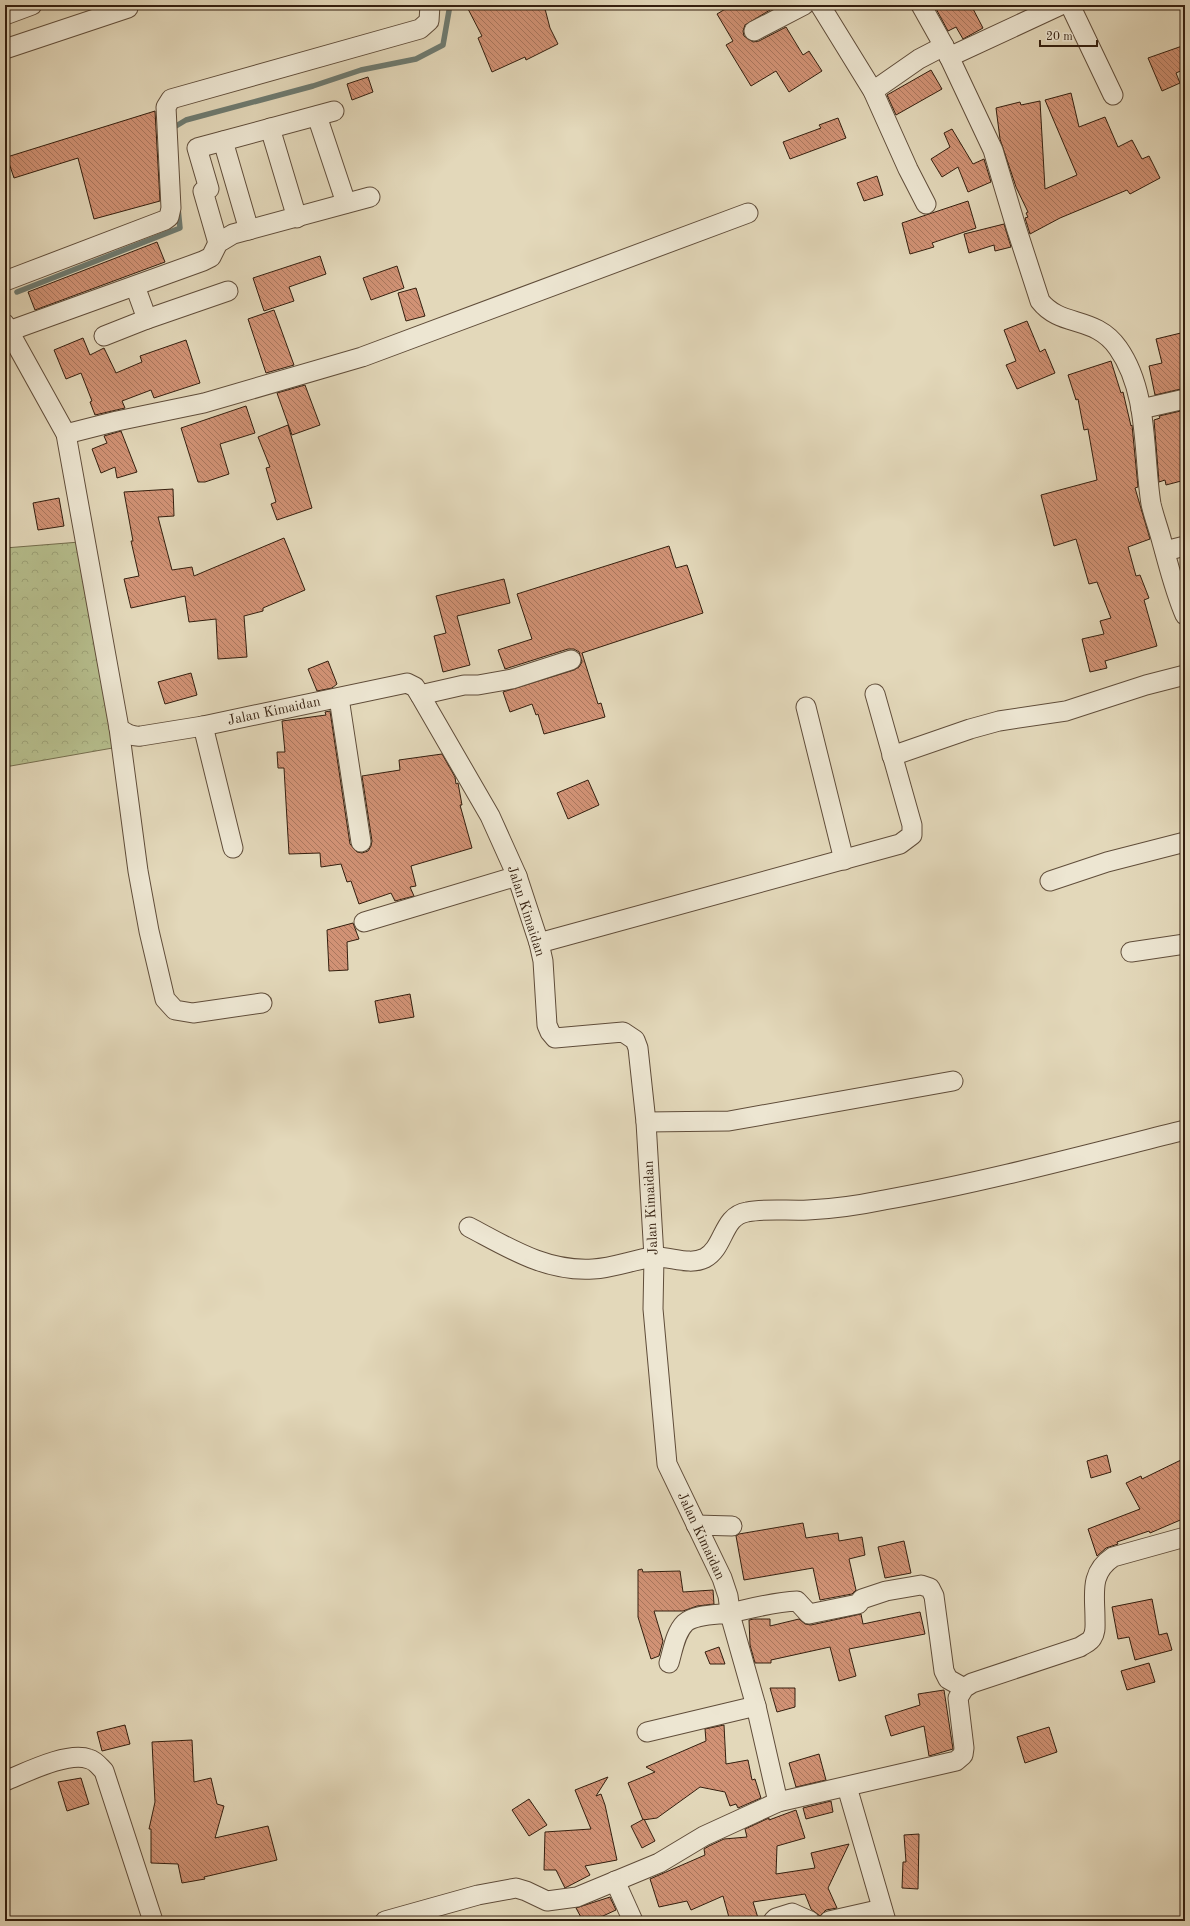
<svg xmlns="http://www.w3.org/2000/svg" width="1190" height="1926" viewBox="0 0 1190 1926" font-family="'Old Standard TT',serif">
	<defs>
		<pattern id="forest-crowns" width="20" height="18" patternUnits="userSpaceOnUse"><rect width="20" height="18" fill="#b6be8d"/><path d="M2 6a3 3 0 1 1 6 0M12 15a3 3 0 1 1 6 0" fill="none" stroke="#9da378"/></pattern>
		<pattern id="building-back-hatch" width="6" height="6" patternUnits="userSpaceOnUse"><rect width="6" height="6" fill="#d19275"/><path d="M-1 5l2 2M0 0l6 6M5-1l2 2" fill="none" stroke="#aa775e"/></pattern>
	</defs>
	<rect width="100%" height="100%" fill="#e3d8ba"/>
	<filter id="stains"><feTurbulence type="fractalNoise" baseFrequency=".005" numOctaves="4"/><feColorMatrix values="0 0 0 0 .2 0 0 0 0 .09 0 0 0 0 .02 0 0 0 .5 -.17"/></filter>
	<radialGradient id="worn" r=".72"><stop offset=".6" stop-color="#630" stop-opacity="0"/><stop offset="1" stop-color="#630" stop-opacity=".3"/></radialGradient>
	<polygon fill="url(#forest-crowns)" stroke="#756e4e" points="92,541 124,746 5,767 5,548"/>
	<g fill="none" stroke-linecap="round" stroke-linejoin="round">
		<g stroke="#6e7b71" stroke-width="5.5">
			<polyline points="171,129 186,120 313,86 361,70 416,59 443,45 450,5"/>
			<polyline points="17,292 180,228 178,208"/>
		</g>
	</g>
	<g fill="url(#building-back-hatch)" stroke="#341f0f">
		<polygon points="466,5 544,5 550,28 558,44 526,60 525,57 492,72 478,38 482,36"/>
		<polygon points="732,5 774,5 775,7 745,25 743,31 744,36 753,42 759,41 786,27 803,55 809,51 822,71 789,92 776,71 751,86 726,45 733,41 717,14"/>
		<polygon points="934,5 971,5 983,28 963,39 956,27 948,31"/>
		<polygon points="1185,45 1185,69 1176,73 1180,83 1162,91 1148,58"/>
		<polygon points="931,70 942,89 896,115 887,95"/>
		<polygon points="368,77 373,92 352,100 347,84"/>
		<polygon points="1071,93 1079,127 1105,117 1118,147 1132,140 1142,159 1149,156 1160,178 1130,194 1127,190 1060,218 1030,234 1025,218 1028,217 1026,213 1028,212 1016,187 1000,139 996,108 1020,102 1021,105 1040,101 1045,189 1077,175 1045,100"/>
		<polygon points="155,111 160,201 94,219 78,158 14,178 7,157"/>
		<polygon points="838,118 846,138 790,159 783,142 821,128 819,125"/>
		<polygon points="952,129 973,164 984,159 991,182 968,192 958,167 942,177 931,159 950,147 944,133"/>
		<polygon points="877,176 883,195 864,201 857,183"/>
		<polygon points="968,201 976,228 932,243 934,247 910,254 902,223"/>
		<polygon points="1004,224 1011,247 995,251 994,245 969,253 964,234"/>
		<polygon points="157,242 165,262 35,310 28,292"/>
		<polygon points="320,256 326,274 289,287 294,301 264,311 253,278"/>
		<polygon points="397,266 404,288 371,300 363,278"/>
		<polygon points="416,288 425,316 406,321 398,293"/>
		<polygon points="274,310 294,365 266,373 248,319"/>
		<polygon points="1027,321 1040,352 1045,349 1055,373 1017,389 1006,365 1016,361 1004,330"/>
		<polygon points="1185,332 1185,388 1155,395 1149,366 1162,363 1156,339"/>
		<polygon points="83,338 90,355 104,348 116,373 142,362 140,356 186,340 200,383 154,398 151,390 122,401 125,408 95,415 90,402 92,401 81,373 66,379 54,350"/>
		<polygon points="1111,361 1121,393 1123,392 1131,426 1132,425 1138,487 1135,488 1150,539 1128,547 1136,576 1140,575 1149,598 1144,600 1157,646 1105,661 1107,668 1090,672 1082,639 1104,634 1100,621 1111,618 1097,582 1089,584 1076,539 1054,546 1041,495 1097,480 1088,429 1084,430 1078,399 1076,400 1068,375"/>
		<polygon points="305,385 320,425 292,435 277,393"/>
		<polygon points="246,406 255,433 220,444 229,474 205,482 198,482 181,428"/>
		<polygon points="1185,410 1185,480 1166,485 1165,480 1159,482 1154,420 1160,418 1159,416"/>
		<polygon points="288,425 312,508 277,520 271,504 276,502 266,468 270,467 258,437"/>
		<polygon points="121,431 137,472 117,478 115,467 101,473 92,449 107,443 104,436"/>
		<polygon points="173,489 174,516 158,517 172,570 192,567 194,576 284,538 305,590 263,608 263,611 244,616 247,657 218,659 216,619 189,622 185,596 131,608 124,579 139,576 131,541 133,541 124,492"/>
		<polygon points="59,498 64,526 38,530 33,503"/>
		<polygon points="669,546 676,568 687,565 703,613 582,653 598,704 601,703 605,717 544,734 538,714 536,715 532,704 510,712 503,692 574,670 579,667 582,662 579,652 574,649 568,649 505,669 498,650 532,639 517,594"/>
		<polygon points="504,579 510,603 457,616 470,665 443,672 434,636 446,633 436,596"/>
		<polygon points="328,661 337,684 332,688 317,691 308,669"/>
		<polygon points="191,673 197,695 165,704 158,682"/>
		<polygon points="330,711 350,844 357,852 362,853 368,851 371,846 372,841 362,776 400,770 399,760 442,754 455,777 456,784 458,783 462,805 460,805 472,848 411,866 416,886 410,887 414,896 395,901 391,893 359,904 351,881 347,882 341,864 321,867 320,853 289,854 284,768 278,768 277,752 285,752 282,721 326,715 325,712"/>
		<polygon points="588,780 599,805 568,819 557,793"/>
		<polygon points="353,923 359,939 347,942 348,970 329,971 327,930"/>
		<polygon points="410,994 414,1017 379,1023 375,1001"/>
		<polygon points="1107,1455 1111,1472 1091,1478 1087,1461"/>
		<polygon points="1185,1458 1185,1518 1150,1533 1149,1531 1117,1542 1118,1544 1106,1548 1097,1556 1088,1529 1140,1509 1126,1483 1141,1476 1142,1479"/>
		<polygon points="803,1523 806,1538 838,1533 839,1541 862,1537 865,1555 849,1559 856,1590 852,1594 820,1600 813,1568 744,1580 736,1536 739,1534"/>
		<polygon points="904,1541 911,1573 885,1578 878,1547"/>
		<polygon points="642,1569 643,1572 680,1571 683,1592 713,1590 714,1604 697,1606 683,1611 654,1611 663,1641 659,1656 651,1659 638,1617 638,1570"/>
		<polygon points="1152,1599 1159,1635 1167,1633 1172,1650 1135,1660 1129,1637 1118,1639 1112,1607"/>
		<polygon points="920,1612 925,1634 849,1649 856,1676 839,1681 830,1647 771,1660 771,1663 755,1663 750,1645 749,1620 754,1619 770,1619 770,1626 799,1619 805,1624 811,1625 861,1614 863,1624"/>
		<polygon points="719,1647 725,1664 710,1664 705,1652"/>
		<polygon points="1149,1663 1155,1682 1127,1690 1121,1671"/>
		<polygon points="770,1688 795,1688 795,1707 777,1712"/>
		<polygon points="944,1690 953,1749 929,1756 924,1726 891,1736 885,1716 920,1705 918,1694"/>
		<polygon points="125,1725 130,1744 102,1751 97,1732"/>
		<polygon points="724,1725 726,1764 748,1760 752,1780 755,1779 761,1798 738,1808 736,1804 730,1806 725,1792 700,1787 657,1818 643,1820 628,1783 655,1772 646,1767 706,1741 705,1729"/>
		<polygon points="1049,1727 1057,1752 1025,1763 1017,1737"/>
		<polygon points="192,1740 194,1782 211,1778 217,1804 224,1806 215,1838 268,1826 277,1860 204,1877 205,1879 182,1883 178,1864 151,1863 151,1829 149,1829 155,1802 152,1742"/>
		<polygon points="819,1754 826,1780 796,1787 789,1763"/>
		<polygon points="608,1777 596,1796 601,1794 605,1805 617,1860 585,1866 590,1875 565,1888 556,1870 544,1870 545,1832 591,1829 575,1790"/>
		<polygon points="81,1778 89,1804 67,1811 58,1782"/>
		<polygon points="529,1799 547,1825 529,1836 512,1810"/>
		<polygon points="831,1801 833,1812 806,1819 803,1808"/>
		<polygon points="796,1810 805,1838 777,1846 776,1874 815,1868 811,1853 849,1844 828,1888 837,1908 826,1910 820,1916 811,1909 805,1894 753,1902 759,1921 730,1921 723,1896 691,1910 687,1901 659,1907 650,1879 705,1855 704,1849 709,1846 724,1839 747,1837 745,1829 769,1818 769,1820"/>
		<polygon points="644,1819 655,1841 642,1848 631,1826"/>
		<polygon points="919,1834 918,1889 902,1888 903,1862 906,1862 904,1835"/>
		<polygon points="610,1897 616,1910 592,1921 583,1921 576,1908"/>
	</g>
	<g fill="none" stroke-linecap="round" stroke-linejoin="round">
		<defs>
			<g id="street">
				<polyline points="820,5 873,91 908,169 926,204"/>
				<path d="M 921,5 L 944,46 L 993,150 L 1016,227 L 1040,301 C 1061,328 1095,315 1118,348 C 1149,392 1143,454 1151,504 C 1154,517 1159,530 1162,542 C 1169,567 1175,592 1185,615"/>
				<polyline points="1070,5 1113,95"/>
				<polyline points="5,15 32,5"/>
				<polyline points="754,31 804,5"/>
				<polyline points="5,49 128,8"/>
				<polyline points="949,57 1061,5"/>
				<polyline points="873,91 919,59 944,46"/>
				<polyline points="317,116 346,203"/>
				<polyline points="270,128 297,218"/>
				<polyline points="223,141 249,230"/>
				<polyline points="218,243 203,191 209,189 197,148 334,111"/>
				<polyline points="5,281 165,220 169,217 171,208 166,107 171,99 420,29 429,21 430,5"/>
				<polyline points="135,286 147,319 228,291"/>
				<path d="M 5,324 L 66,434 L 119,728 C 126,734 132,737 141,736 L 203,726 L 407,683 L 415,687 L 420,695 L 490,816 L 517,876 L 539,943 L 543,961 L 547,1025 L 550,1032 L 555,1038 L 623,1032 L 635,1040 L 638,1048 L 646,1122 L 654,1257 L 653,1309 L 667,1464 L 722,1578 L 728,1596 L 731,1618 L 756,1706 L 778,1802"/>
				<polyline points="9,331 203,261 211,257 218,243 233,234 370,197"/>
				<polyline points="104,336 147,319"/>
				<polyline points="1141,409 1185,399"/>
				<polyline points="66,434 117,421 204,403 362,357 748,213"/>
				<polyline points="1165,551 1185,546"/>
				<polyline points="420,695 464,685 478,685 512,679 571,660"/>
				<polyline points="339,698 361,842"/>
				<polyline points="806,707 844,860"/>
				<polyline points="203,726 233,848"/>
				<polyline points="119,728 138,871 149,931 165,999 175,1010 193,1013 262,1003"/>
				<polyline points="892,756 970,729 999,721 1066,711 1146,685 1185,675"/>
				<polyline points="1050,881 1107,862 1185,842"/>
				<polyline points="364,922 517,876"/>
				<polyline points="539,943 900,844 912,835 912,825 875,694"/>
				<polyline points="1131,952 1185,944"/>
				<polyline points="646,1122 729,1121 953,1081"/>
				<path d="M 469,1227 C 509,1248 546,1272 593,1269 C 613,1268 633,1260 653,1257 C 670,1256 689,1266 705,1258 C 725,1247 722,1216 747,1212 C 767,1208 788,1211 808,1210 C 833,1209 860,1205 884,1200 C 985,1182 1085,1155 1185,1130"/>
				<polyline points="696,1525 732,1526"/>
				<path d="M 669,1663 C 673,1650 675,1633 685,1623 C 695,1614 717,1615 730,1613 C 753,1608 774,1602 797,1601 L 809,1614 L 858,1604 L 862,1599 L 886,1591 L 921,1585 L 930,1588 L 934,1596 L 944,1671 L 948,1679 L 964,1688"/>
				<polyline points="647,1732 756,1706"/>
				<path d="M 5,1781 C 25,1773 68,1751 89,1759 C 96,1761 99,1766 104,1771 L 153,1921"/>
				<polyline points="847,1787 886,1921"/>
				<polyline points="615,1881 633,1921"/>
				<path d="M 385,1921 L 478,1895 L 516,1888 L 526,1891 L 547,1901 L 577,1897 L 659,1863 L 704,1836 L 778,1802 L 956,1761 L 963,1755 L 964,1748 L 958,1698 L 964,1688 L 972,1683 L 1080,1647 C 1084,1644 1090,1642 1092,1638 C 1096,1632 1095,1626 1095,1619 C 1095,1594 1089,1573 1113,1557 L 1185,1537"/>
				<polyline points="773,1921 776,1918 792,1913 810,1921"/>
				<polyline points="829,1921 882,1909"/>
			</g>
		</defs>
		<use href="#street" stroke="#604d3a" stroke-width="21"/>
		<use href="#street" stroke="#ede6d2" stroke-width="19"/>
	</g>
	<g text-anchor="middle" dominant-baseline="central" stroke-width="3" stroke-linejoin="round" paint-order="stroke">
		<g font-size="14" fill="#341f0f" stroke="#ede6d2">
			<text transform="translate(274 711) rotate(-12)">Jalan Kimaidan</text>
			<text transform="translate(526 911) rotate(72)">Jalan Kimaidan</text>
			<text transform="translate(651 1208) rotate(-93)">Jalan Kimaidan</text>
			<text transform="translate(701 1536) rotate(65)">Jalan Kimaidan</text>
		</g>
	</g>
	<rect width="1190" height="1926" fill="none" stroke="#e3d8ba" stroke-width="20"/>
	<rect x="6" y="6" width="1178" height="1914" fill="none" stroke="#341f0f" stroke-width="2"/>
	<rect x="10" y="10" width="1170" height="1906" fill="none" stroke="#341f0f"/>
	<path d="M1040 40v6h57v-6" fill="none" stroke="#341f0f" stroke-width="2"/>
	<text x="1046" y="40" font-size="12" fill="#341f0f" stroke="#ede6d2" stroke-width="3" paint-order="stroke">20 m</text>
	<rect width="100%" height="100%" filter="url(#stains)"/>
	<rect width="100%" height="100%" fill="url(#worn)"/>
</svg>
